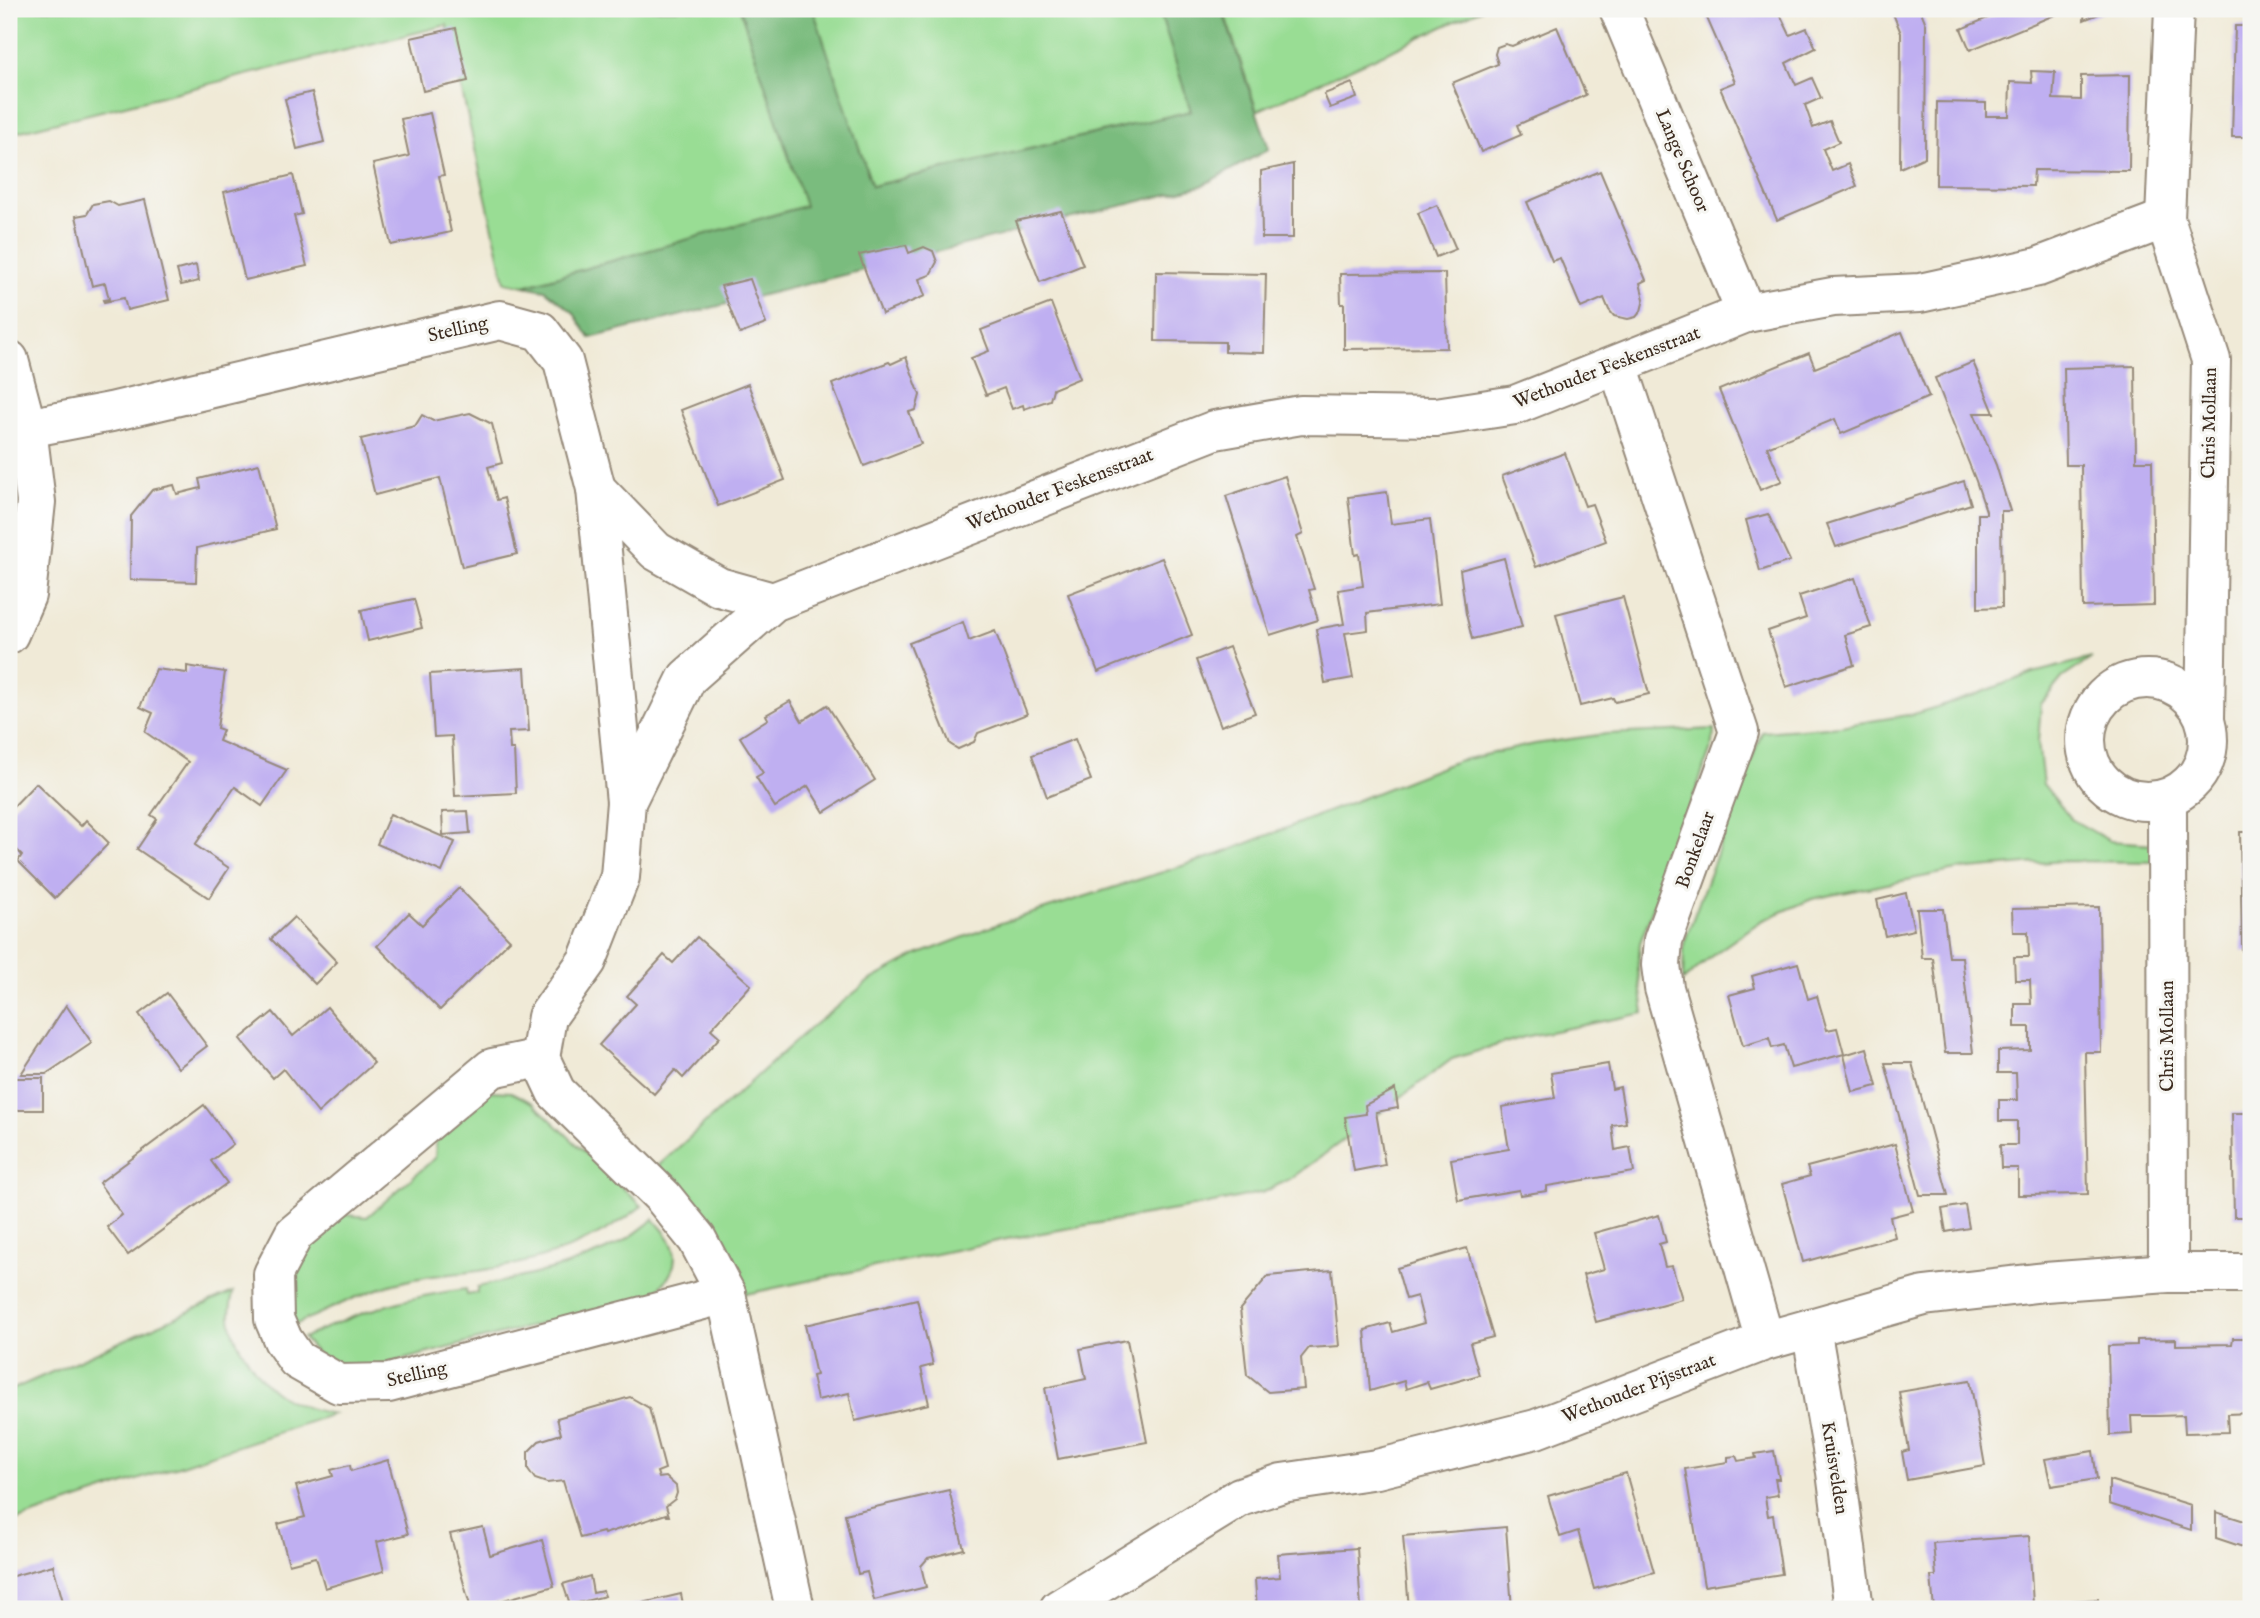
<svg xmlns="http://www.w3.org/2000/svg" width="2260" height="1618" viewBox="0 0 2260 1618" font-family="'IM FELL English',serif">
	<rect width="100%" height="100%" fill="#f6f6f2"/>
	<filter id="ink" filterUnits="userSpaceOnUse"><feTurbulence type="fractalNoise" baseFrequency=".0143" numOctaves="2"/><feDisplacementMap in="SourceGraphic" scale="14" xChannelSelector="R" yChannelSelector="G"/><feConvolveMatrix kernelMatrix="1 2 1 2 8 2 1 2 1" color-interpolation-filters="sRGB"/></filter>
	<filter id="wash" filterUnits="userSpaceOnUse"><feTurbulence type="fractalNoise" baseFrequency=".00686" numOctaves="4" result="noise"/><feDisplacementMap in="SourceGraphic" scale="28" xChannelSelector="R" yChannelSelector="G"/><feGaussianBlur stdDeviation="1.57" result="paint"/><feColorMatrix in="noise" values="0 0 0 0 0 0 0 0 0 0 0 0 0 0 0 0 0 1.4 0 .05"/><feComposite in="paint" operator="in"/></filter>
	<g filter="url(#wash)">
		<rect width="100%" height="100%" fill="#f0ead7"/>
		<g fill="#99dd94" stroke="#6a8459" stroke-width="2">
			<polygon points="9,9 740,9 805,206 524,286 505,282 447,25 9,134"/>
			<polygon points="813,9 1159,9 1191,111 871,186"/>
			<polygon points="1223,9 1482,9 1257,111"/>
			<polygon points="2092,658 2062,678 2041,704 2038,742 2043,784 2071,819 2110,841 2154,844 2153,862 2062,861 1957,870 1812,899 1761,921 1714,954 1683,981 1684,943 1762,732 1840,726 1914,714 1969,697 2033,673"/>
			<polygon points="1714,729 1713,743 1640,943 1638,970 1644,1013 1524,1037 1452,1059 1322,1156 1290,1179 1264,1192 1204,1205 1007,1239 746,1294 707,1220 658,1166 809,1029 869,981 917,955 1001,923 1220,854 1457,761 1535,744 1606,734"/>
			<path d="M 490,1091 L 511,1092 L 533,1103 L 642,1206 C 597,1242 540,1262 484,1270 C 461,1274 437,1274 415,1279 C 372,1287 333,1308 294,1325 C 280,1268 296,1251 337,1214 L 367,1217 L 435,1158 L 437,1128 Z"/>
			<path d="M 654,1219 C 659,1226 668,1234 671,1242 C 682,1264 668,1281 652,1295 L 355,1372 L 317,1354 L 303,1338 C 360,1312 403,1297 466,1289 L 467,1295 L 477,1293 L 477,1287 C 524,1277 575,1267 618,1244 C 631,1238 642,1228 654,1219 Z"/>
			<path d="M 233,1292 C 232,1299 230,1307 230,1314 C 230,1328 237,1343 245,1355 C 267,1393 291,1406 333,1414 L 9,1523 L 9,1391 Z"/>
		</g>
		<polygon fill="#7abc7e" stroke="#5a734e" stroke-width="2" points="740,9 813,9 872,186 1191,111 1159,9 1222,9 1269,149 1201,186 590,338 573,312 545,290 524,286 805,206"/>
		<g id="blocks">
			<g fill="#bfaff1">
				<polygon points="1703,9 1786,9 1779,12 1790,35 1807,28 1816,48 1786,63 1796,85 1812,78 1821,98 1805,105 1813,128 1830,121 1839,142 1823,149 1832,171 1848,164 1857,186 1777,220 1720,88 1735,82"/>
				<polygon points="1891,9 1920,9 1926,24 1925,157 1900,168 1901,33"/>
				<polygon points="2009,9 2069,9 1970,50 1961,29"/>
				<polygon points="2085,9 2111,9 2084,20"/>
				<polygon points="2235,26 2251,26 2251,137 2232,137"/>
				<polygon points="1557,27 1586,95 1517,125 1521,135 1481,152 1452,83 1498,64 1495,54 1497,47 1505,44 1512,46"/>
				<polygon points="456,28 468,81 423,91 411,38"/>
				<polygon points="2031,71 2055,72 2053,99 2081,100 2081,76 2130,75 2129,171 2034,170 2033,186 1936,185 1937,102 1986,103 1986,116 2009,116 2010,82 2032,83"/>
				<polygon points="1352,83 1357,98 1330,108 1324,94"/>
				<polygon points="312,92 324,142 297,149 285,99"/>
				<polygon points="430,113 444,175 439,176 451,232 391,245 373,164 409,156 401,119"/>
				<polygon points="1293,164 1293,238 1262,238 1261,171"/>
				<polygon points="1600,171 1646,280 1640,283 1644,299 1641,311 1636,317 1628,319 1614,316 1609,310 1604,298 1581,308 1560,258 1552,261 1527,202"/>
				<polygon points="293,175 302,214 294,216 307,266 245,280 224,192"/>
				<polygon points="145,200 169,300 127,310 124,298 104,302 103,300 109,299 105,283 92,286 76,216 87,214 93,204 109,201 118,206"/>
				<polygon points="1437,205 1456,249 1436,257 1418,213"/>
				<polygon points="1061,211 1083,265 1040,282 1016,221"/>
				<polygon points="906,245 909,253 924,247 933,251 937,262 930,275 919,279 925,296 882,314 859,255"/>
				<polygon points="196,265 199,281 181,285 177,270"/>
				<polygon points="1156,272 1266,274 1264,353 1225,352 1225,342 1155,341"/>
				<polygon points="1445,273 1447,348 1344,349 1344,304 1341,304 1340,274"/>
				<polygon points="750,279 766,324 740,334 721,286"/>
				<polygon points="1051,303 1080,378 1053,389 1050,400 1024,409 1023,405 1012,409 1004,388 986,395 971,358 989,351 981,330"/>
				<polygon points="1902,332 1929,397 1841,434 1835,419 1767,447 1782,481 1760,490 1719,390 1809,353 1815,368"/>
				<polygon points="906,357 920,395 916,410 909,412 921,444 864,466 832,384 889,362 891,364"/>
				<polygon points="1973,362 1994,413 1974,413 1996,465 2010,511 2001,511 2002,607 1978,608 1978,514 1986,514 1986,511 1976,481 1935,378"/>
				<polygon points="2135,366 2136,461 2152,461 2154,605 2083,607 2081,465 2066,465 2064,368"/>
				<polygon points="748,384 785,480 718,506 681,410"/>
				<polygon points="470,413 492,424 502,463 488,467 497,500 504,498 517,554 462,567 440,478 375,495 361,439 415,426 422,415 433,421"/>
				<polygon points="1565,453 1585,506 1592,504 1606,541 1536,567 1502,476"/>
				<polygon points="259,464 276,529 197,548 196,582 130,580 131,516 152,490 174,485 177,494 201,488 199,479"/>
				<polygon points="1285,476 1303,534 1297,537 1314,589 1309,590 1318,620 1270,635 1226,496"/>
				<polygon points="1964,481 1971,504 1836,547 1827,524"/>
				<polygon points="1387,492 1391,524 1430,519 1440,604 1367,613 1368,630 1345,633 1353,678 1325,683 1316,629 1344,624 1338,590 1363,586 1359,554 1355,555 1348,497"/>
				<polygon points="1768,514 1790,561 1760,571 1746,520"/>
				<polygon points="1162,558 1192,635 1098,672 1068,594"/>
				<polygon points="1504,558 1522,627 1472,639 1466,614 1460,570"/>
				<polygon points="1855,578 1871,627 1845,635 1854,665 1786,687 1768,631 1806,618 1799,596"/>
				<polygon points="1623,597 1649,694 1615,702 1613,698 1580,706 1556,614"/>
				<polygon points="414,599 422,628 368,641 361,610"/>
				<polygon points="963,622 969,641 995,631 1027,714 978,733 974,742 958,749 950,744 909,643"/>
				<polygon points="1229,647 1255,713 1221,726 1196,660"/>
				<polygon points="187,666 225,672 217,728 223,730 219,741 287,770 262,806 235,787 195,845 229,868 209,898 137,849 157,819 151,815 188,762 145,732 153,713 140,707 156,669 187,673"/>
				<polygon points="525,668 529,731 509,732 510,749 514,749 516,793 455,796 452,736 434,737 430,674"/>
				<polygon points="790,701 802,721 827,705 875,780 824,812 808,786 775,807 756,777 763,773 740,737 768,719 766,715"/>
				<polygon points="1075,739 1091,780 1047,797 1032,755"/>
				<polygon points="36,783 81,826 86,820 109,843 55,898 18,861 22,855 9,842 9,811"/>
				<polygon points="468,811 470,833 443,835 442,812"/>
				<polygon points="390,814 455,842 442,872 377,844"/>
				<polygon points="2240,832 2251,832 2251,951 2242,951"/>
				<polygon points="459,888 510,940 440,1010 377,946 409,913 422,925"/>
				<polygon points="1906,893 1914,930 1885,936 1877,900"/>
				<polygon points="2099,907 2101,1052 2085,1052 2088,1194 2018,1195 2018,1168 2001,1168 2000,1145 2017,1145 2017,1121 1999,1121 1999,1100 2017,1100 2016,1073 1998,1073 1998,1051 2030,1050 2030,1027 2015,1027 2015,1004 2031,1004 2030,980 2015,980 2014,957 2029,957 2028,932 2013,932 2012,909"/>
				<polygon points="1917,909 1943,909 1949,957 1962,957 1973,1053 1945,1053 1933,958 1922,958"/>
				<polygon points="294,917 337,962 315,984 271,939"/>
				<polygon points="697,937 751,985 711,1029 720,1037 683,1078 675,1070 654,1094 599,1045 636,1004 627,996 664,955 673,963"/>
				<polygon points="1798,963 1808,999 1817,996 1827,1030 1837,1028 1844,1054 1791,1068 1784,1045 1772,1048 1769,1038 1743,1046 1729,995 1755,988 1752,976"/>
				<polygon points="167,993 207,1046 178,1068 139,1014"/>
				<polygon points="66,1005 92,1043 46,1074 21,1074"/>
				<polygon points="327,1007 374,1063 318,1113 283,1069 273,1078 240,1039 273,1012 293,1036"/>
				<polygon points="1867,1048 1877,1086 1853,1092 1844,1055"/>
				<polygon points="1885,1063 1912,1063 1948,1195 1920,1195"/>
				<polygon points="1608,1064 1612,1089 1620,1087 1626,1123 1612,1125 1615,1150 1630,1147 1634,1172 1547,1186 1547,1191 1520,1195 1519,1190 1458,1200 1451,1159 1509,1149 1502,1107 1555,1098 1551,1073"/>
				<rect x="9" y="1078" width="34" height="32"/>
				<polygon points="1395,1089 1398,1108 1376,1112 1385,1165 1354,1171 1345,1117 1366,1114 1365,1105"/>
				<polygon points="204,1105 233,1144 211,1161 227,1183 128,1255 107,1227 122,1215 99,1183"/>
				<polygon points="2232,1113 2251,1113 2251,1217 2234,1217"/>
				<polygon points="1895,1144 1913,1211 1890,1217 1895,1237 1803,1262 1782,1184 1810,1176 1807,1167"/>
				<polygon points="1965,1205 1969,1228 1946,1232 1942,1209"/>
				<polygon points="1659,1215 1666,1242 1659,1244 1665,1267 1672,1266 1682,1299 1596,1322 1583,1275 1604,1269 1594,1233"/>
				<polygon points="1467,1248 1493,1337 1470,1343 1479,1375 1430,1389 1427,1382 1406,1389 1404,1381 1370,1391 1365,1330 1390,1323 1393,1332 1424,1323 1417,1296 1406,1299 1397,1268"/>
				<polygon points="1332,1270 1339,1346 1309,1348 1301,1358 1304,1389 1268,1392 1247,1375 1240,1309 1268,1276"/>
				<polygon points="917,1299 933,1365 921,1368 929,1404 855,1421 849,1393 817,1400 812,1376 816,1375 805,1325"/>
				<polygon points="2233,1338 2251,1338 2251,1413 2227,1414 2228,1432 2185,1433 2184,1415 2159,1416 2131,1416 2132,1434 2110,1435 2108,1346 2137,1345 2137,1340 2176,1339 2176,1345 2232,1344"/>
				<polygon points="1127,1340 1147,1442 1058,1459 1045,1388 1086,1379 1080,1349"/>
				<polygon points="1970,1380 1985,1466 1907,1480 1902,1452 1909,1450 1899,1392"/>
				<polygon points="630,1397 649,1408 665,1469 657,1472 659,1478 666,1477 676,1486 677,1493 675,1499 666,1506 669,1516 667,1516 666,1514 604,1534 603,1532 580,1538 563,1481 547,1483 535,1479 528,1469 528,1452 539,1441 561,1434 557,1418"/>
				<polygon points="1774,1451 1779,1479 1775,1479 1778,1495 1765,1497 1768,1516 1773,1515 1782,1574 1704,1586 1685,1469 1728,1462 1728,1457 1736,1456 1738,1461 1756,1458 1755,1454"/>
				<polygon points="2093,1451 2097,1479 2051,1486 2045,1459"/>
				<polygon points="388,1460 408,1534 377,1542 384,1571 325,1588 316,1557 289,1564 278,1524 305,1517 296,1486 333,1476 331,1470 350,1465 351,1471"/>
				<polygon points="1626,1473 1654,1572 1594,1589 1578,1531 1560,1537 1548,1496"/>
				<polygon points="2109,1480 2191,1505 2191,1530 2109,1504"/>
				<polygon points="949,1490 964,1549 928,1558 921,1566 926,1587 874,1600 867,1572 858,1574 845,1514"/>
				<polygon points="2216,1512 2251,1523 2251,1562 2249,1561 2249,1549 2216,1538"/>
				<polygon points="483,1527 490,1555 542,1540 554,1586 471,1609 450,1534"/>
				<polygon points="1506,1527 1512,1609 1409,1609 1403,1536"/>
				<polygon points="2029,1536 2033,1605 1978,1609 1934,1609 1931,1576 1936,1576 1933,1543"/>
				<polygon points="1357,1548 1361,1609 1257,1609 1255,1579 1280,1577 1278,1554"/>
				<polygon points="53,1565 65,1609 9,1609 9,1577"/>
				<polygon points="590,1576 593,1593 603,1591 605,1596 570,1605 563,1584"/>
				<polygon points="681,1594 684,1609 621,1609 621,1608"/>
				<polygon points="2098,1599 2099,1609 2044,1609 2043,1603"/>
			</g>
		</g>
	</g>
	<g filter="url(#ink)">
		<use href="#blocks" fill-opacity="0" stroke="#968a7a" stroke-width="2"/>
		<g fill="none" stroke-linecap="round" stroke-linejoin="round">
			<defs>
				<g id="minor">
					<polyline points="1619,9 1746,313"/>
					<polyline points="2174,9 2165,219 2211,360 2205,719"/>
					<polyline points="9,360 27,428 36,502 26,595 9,634"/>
					<polyline points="1618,365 1739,732 1663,940 1661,965 1664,988 1765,1341"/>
					<polyline points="27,428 111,412 500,320 540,331 563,361 596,489 626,802"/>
					<polyline points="596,489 656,551 719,587 773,602"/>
					<circle cx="2147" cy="740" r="61"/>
					<polyline points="2167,799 2168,1273"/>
					<polyline points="540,1058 492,1068 294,1234 273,1274 274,1319 283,1340 297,1360 339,1384 389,1383 726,1294"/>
					<polyline points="1811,1328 1836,1472 1854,1609"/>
					<polyline points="795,1609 726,1294 697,1239 663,1197 556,1092 540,1058 547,1017 587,961 620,877 626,802 687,678 773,602 1215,430 1301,415 1436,417 1515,405 1746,313 1833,297 1920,293 2038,267 2165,219"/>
					<polyline points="1059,1609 1240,1497 1282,1483 1377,1469 1536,1429 1765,1341 1924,1296 2045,1282 2168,1273 2251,1273"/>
				</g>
			</defs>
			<use href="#minor" stroke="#968a7a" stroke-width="42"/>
			<use href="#minor" stroke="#fff" stroke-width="38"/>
		</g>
	</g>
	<g text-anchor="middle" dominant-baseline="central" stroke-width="6" stroke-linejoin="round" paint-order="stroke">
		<g font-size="19" fill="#3b2a1e" stroke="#f6f6f2">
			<text transform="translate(1682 161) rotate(67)">Lange Schoor</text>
			<text transform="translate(458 330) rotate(-13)">Stelling</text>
			<text transform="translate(1607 368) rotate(-21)">Wethouder Feskensstraat</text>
			<text transform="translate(2210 423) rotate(-89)">Chris Mollaan</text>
			<text transform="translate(1060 490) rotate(-21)">Wethouder Feskensstraat</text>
			<text transform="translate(1696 850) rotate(-70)">Bonkelaar</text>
			<text transform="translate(2168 1036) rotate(-90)">Chris Mollaan</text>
			<text transform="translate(417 1375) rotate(-13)">Stelling</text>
			<text transform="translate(1639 1389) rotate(-21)">Wethouder Pijsstraat</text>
			<text transform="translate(1834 1468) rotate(81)">Kruisvelden</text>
		</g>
	</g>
	<rect width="2260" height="1618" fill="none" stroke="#f6f6f2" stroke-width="35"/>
</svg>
